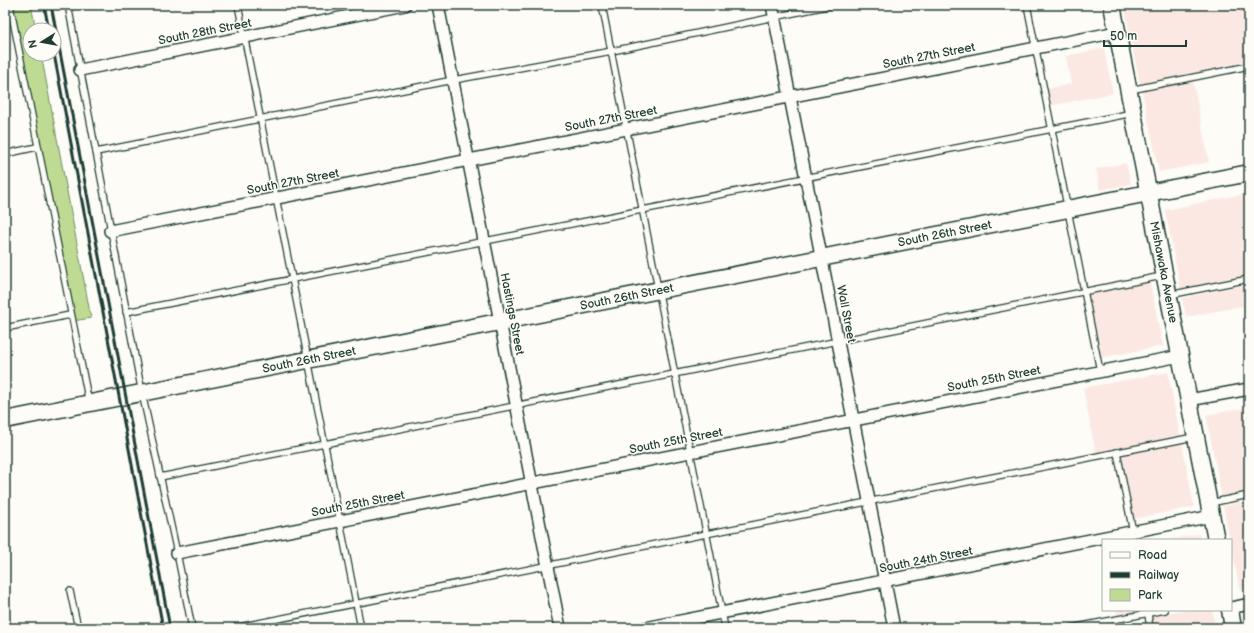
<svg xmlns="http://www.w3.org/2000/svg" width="1254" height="633" viewBox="0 0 1254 633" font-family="'Balsamiq Sans',sans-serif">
	<rect width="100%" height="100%" fill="#fdfcf7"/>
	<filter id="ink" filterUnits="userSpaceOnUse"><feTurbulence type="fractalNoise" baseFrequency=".025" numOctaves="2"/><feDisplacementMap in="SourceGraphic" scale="8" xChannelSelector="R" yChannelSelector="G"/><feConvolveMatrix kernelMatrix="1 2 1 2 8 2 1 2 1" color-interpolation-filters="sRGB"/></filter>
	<g filter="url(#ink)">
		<g fill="#fbe8e3">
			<polygon points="1124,5 1249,5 1249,61 1140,84"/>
			<polygon points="1104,48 1113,93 1050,106 1047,89 1071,84 1066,56"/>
			<polygon points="1193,81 1209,162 1159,172 1142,91"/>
			<polygon points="1126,163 1131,184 1100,190 1096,169"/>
			<polygon points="1249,193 1249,278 1181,291 1165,210"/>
			<polygon points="1150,282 1163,346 1100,358 1087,294"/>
			<polygon points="1243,285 1248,305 1186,317 1182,298"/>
			<polygon points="1168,372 1180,436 1096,454 1083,388"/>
			<polygon points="1249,407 1249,493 1222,498 1206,415"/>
			<polygon points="1182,443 1194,507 1132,519 1120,455"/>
			<polygon points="1249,501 1249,588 1240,590 1223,506"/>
			<polygon points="1199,534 1200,540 1166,540"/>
			<polygon points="1116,610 1145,610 1117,615"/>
			<polygon points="1183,610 1212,610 1216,628 1153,628 1151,616"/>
		</g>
		<polygon fill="#bfdb93" stroke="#6f8c64" points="13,5 31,5 36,30 30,30 30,54 41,54 91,318 73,321"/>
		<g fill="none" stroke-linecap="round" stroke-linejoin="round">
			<defs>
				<g id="lane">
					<polyline points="10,5 89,403"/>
					<polyline points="68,5 142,393 177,553 192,628"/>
					<polyline points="238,5 361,628"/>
					<polyline points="602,5 725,628"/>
					<polyline points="1027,5 1100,371"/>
					<polyline points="1130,90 1249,66"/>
					<polyline points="96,152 443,82 612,51 832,5"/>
					<polyline points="5,154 37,147"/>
					<polyline points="1169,295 1249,279"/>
					<polyline points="126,312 1133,113"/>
					<polyline points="5,328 70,315"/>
					<polyline points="1117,452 1133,532"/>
					<polyline points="160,477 1162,276"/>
					<polyline points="1210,503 1249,495"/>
					<polyline points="70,591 78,628"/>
					<polyline points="1148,614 1150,628"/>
					<polyline points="233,628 1194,437"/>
					<polyline points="1071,628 1165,610"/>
				</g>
				<g id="street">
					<polyline points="438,5 560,628"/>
					<polyline points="772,5 894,628"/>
					<polyline points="80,70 405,5"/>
					<polyline points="110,231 1117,32"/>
					<polyline points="1189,400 1249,389"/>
					<polyline points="177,553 1180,356"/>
					<polyline points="1231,608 1249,604"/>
					<polyline points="645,628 1212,516"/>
				</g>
				<g id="secondary">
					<path id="s1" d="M 1112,5 L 1216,540"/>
					<path id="s2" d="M 5,420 L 1249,173"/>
					<polyline points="1230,610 1233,628"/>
				</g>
			</defs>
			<use href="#lane" stroke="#1f3d34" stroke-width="8"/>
			<use href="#street" stroke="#1f3d34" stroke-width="14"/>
			<use href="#secondary" stroke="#1f3d34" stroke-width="19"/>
			<use href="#lane" stroke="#fdfcf7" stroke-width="5.5"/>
			<use href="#street" stroke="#fdfcf7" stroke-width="11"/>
			<use href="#secondary" stroke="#fdfcf7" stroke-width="16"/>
			<g stroke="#1f3d34" stroke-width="3">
				<polyline points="44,5 49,30"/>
				<polyline points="51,5 170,628"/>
				<polyline points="54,54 163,628"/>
			</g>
		</g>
	</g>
	<g text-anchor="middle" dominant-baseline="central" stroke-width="3" stroke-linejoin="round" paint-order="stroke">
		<g font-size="12" fill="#1f3d34" stroke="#fdfcf7">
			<text transform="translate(205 32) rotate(-11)">South 28th Street</text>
			<text transform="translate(929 56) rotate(-11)">South 27th Street</text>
			<text transform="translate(611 119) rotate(-11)">South 27th Street</text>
			<text transform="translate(293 182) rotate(-11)">South 27th Street</text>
			<text stroke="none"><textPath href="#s2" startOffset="958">South 26th Street</textPath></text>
			<text stroke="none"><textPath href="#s1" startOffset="272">Mishawaka Avenue</textPath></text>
			<text stroke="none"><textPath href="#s2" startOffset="634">South 26th Street</textPath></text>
			<text transform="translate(512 314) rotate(79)">Hastings Street</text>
			<text transform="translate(846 314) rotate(79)">Wall Street</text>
			<text stroke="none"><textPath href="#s2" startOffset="310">South 26th Street</textPath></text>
			<text transform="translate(994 379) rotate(-11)">South 25th Street</text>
			<text transform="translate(676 441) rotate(-11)">South 25th Street</text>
			<text transform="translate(358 504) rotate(-11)">South 25th Street</text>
			<text transform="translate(926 560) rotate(-11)">South 24th Street</text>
		</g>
	</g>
	<rect width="1254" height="633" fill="none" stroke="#fdfcf7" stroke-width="20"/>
	<rect x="10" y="10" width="1234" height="613" fill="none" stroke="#1f3d34" stroke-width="1.5" filter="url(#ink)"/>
	<rect x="1102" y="539" width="130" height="72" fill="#fdfcf7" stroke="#a4b0a9"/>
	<rect x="1110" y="552" width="20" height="6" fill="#fdfcf7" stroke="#a4b0a9"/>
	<text x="1138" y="559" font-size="12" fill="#1f3d34">Road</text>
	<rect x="1110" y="572" width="20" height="6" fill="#1f3d34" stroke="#a4b0a9"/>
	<text x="1138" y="579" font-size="12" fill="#1f3d34">Railway</text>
	<rect x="1110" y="589" width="20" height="12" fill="#bfdb93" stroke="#a4b0a9"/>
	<text x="1138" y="599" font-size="12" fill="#1f3d34">Park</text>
	<g transform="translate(42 42) rotate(259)"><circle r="19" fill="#fdfcf7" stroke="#a4b0a9"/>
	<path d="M0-3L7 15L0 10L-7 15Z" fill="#1f3d34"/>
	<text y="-6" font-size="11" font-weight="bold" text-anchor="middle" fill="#1f3d34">N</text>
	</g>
	<path d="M1104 40v6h82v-6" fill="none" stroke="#1f3d34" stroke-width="2"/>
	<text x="1110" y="40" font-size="12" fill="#1f3d34" stroke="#fdfcf7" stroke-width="3" paint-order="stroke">50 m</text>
</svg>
